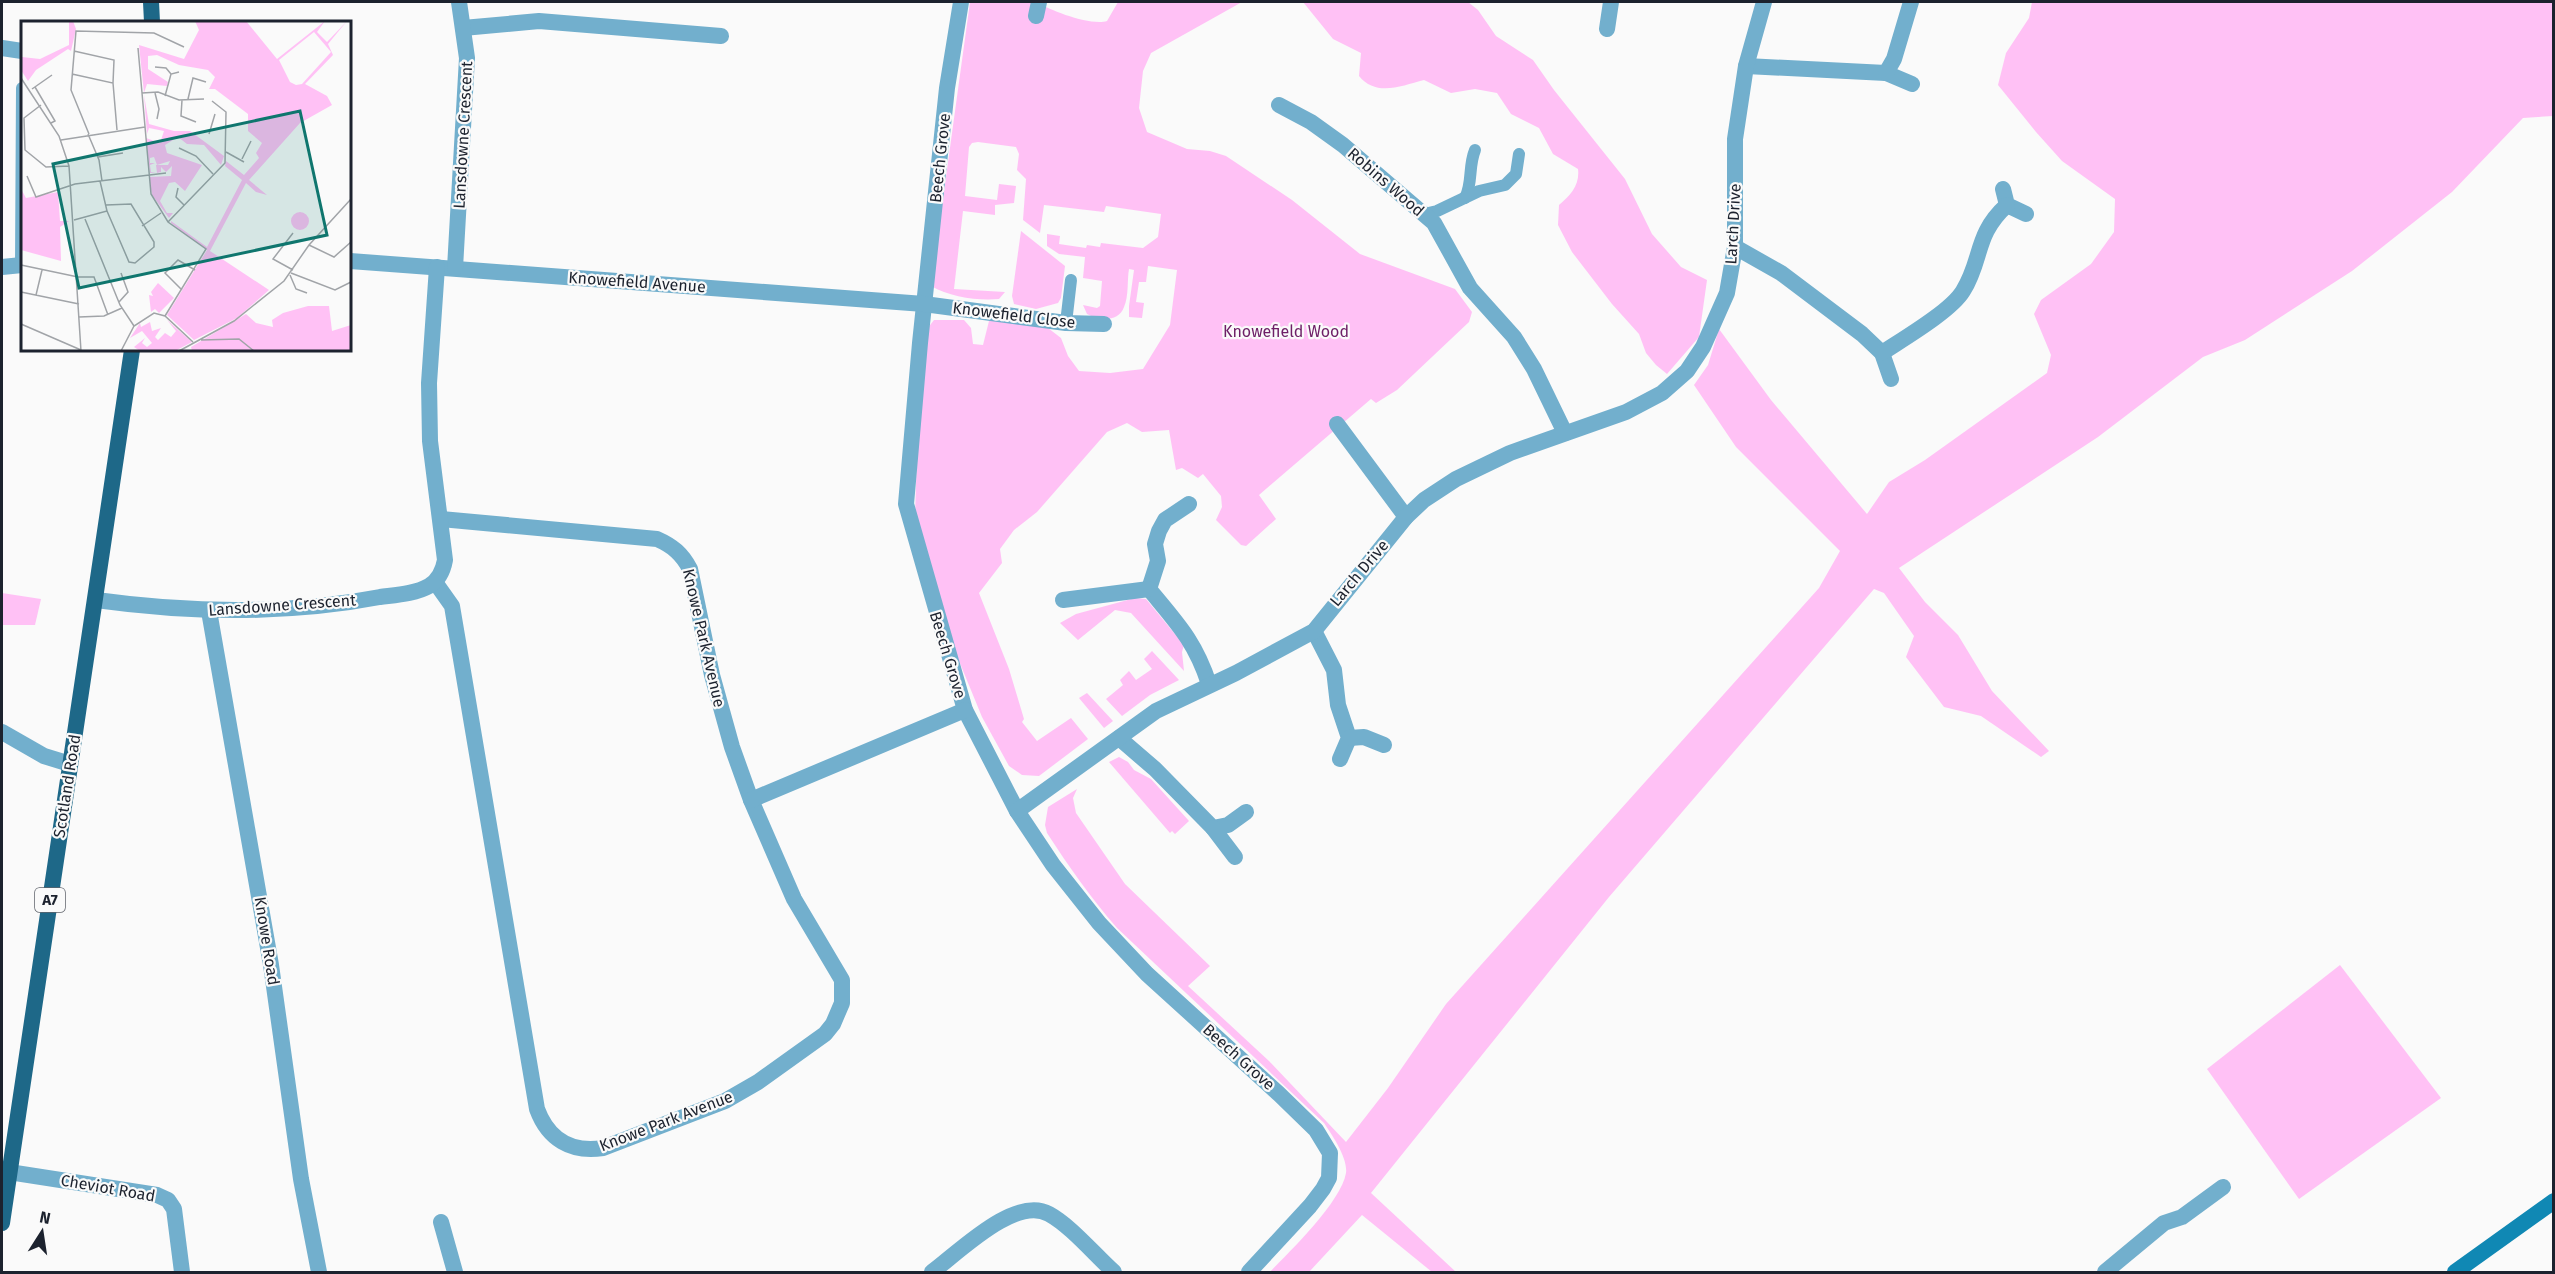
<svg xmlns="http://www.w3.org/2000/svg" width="2555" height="1274" viewBox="0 0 2555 1274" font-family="'Fira Sans',sans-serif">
	<rect width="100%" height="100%" fill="#fafafa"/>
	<g fill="#ffc1f5">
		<path d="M 970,2 L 1037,2 C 1051,11 1091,26 1107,21 L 1118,2 L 1242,2 L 1151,53 L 1143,71 L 1139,108 L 1147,132 L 1187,149 L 1210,151 L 1226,156 L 1292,200 L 1360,254 L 1455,289 L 1472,312 L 1469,322 L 1397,390 L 1376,403 L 1371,399 L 1259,495 L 1276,519 L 1246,546 L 1241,545 L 1216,520 L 1222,507 L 1221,496 L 1203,474 L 1198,478 L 1182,468 L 1176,470 L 1169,430 L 1142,432 L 1127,423 L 1107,432 L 1037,512 L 1014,530 L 1000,549 L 1002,563 L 979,593 L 1009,669 L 1024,719 L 1022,722 L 1037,741 L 1071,718 L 1088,739 L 1039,776 L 1022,775 L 1009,766 L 982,717 L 957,656 L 915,517 L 917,450 L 927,329 L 934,320 L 964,320 L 971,328 L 973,344 L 983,345 L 989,321 L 1017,321 L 1048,328 L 1061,338 L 1068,356 L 1079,371 L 1110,373 L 1143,369 L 1170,325 L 1177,270 L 1148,266 L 1146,282 L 1139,282 L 1136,302 L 1144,303 L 1142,318 L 1129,317 L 1129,306 L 1134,270 L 1129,269 C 1127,280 1129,296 1124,307 C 1119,322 1099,321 1087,314 L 1083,305 L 1097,308 L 1100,306 L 1102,281 L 1083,278 L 1085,257 L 1059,254 L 1047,246 L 1047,234 L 1060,236 L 1059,244 L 1086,248 L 1087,245 L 1100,247 L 1101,243 L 1143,248 L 1158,237 L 1161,214 L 1106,206 L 1104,212 L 1044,205 L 1040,233 L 1023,220 L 1026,179 L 1017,170 L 1019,154 L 1016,147 L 978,142 L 972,143 L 969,147 L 965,196 L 997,200 L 999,184 L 1016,186 L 1014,203 L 995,205 L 995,215 L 963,211 L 954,289 L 1005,292 L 999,299 C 978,301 950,297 931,286 Z"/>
		<path d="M 1303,2 L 1468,2 L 1478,10 L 1496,36 L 1533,60 L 1554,90 L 1625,179 L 1652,234 L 1681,267 L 1707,280 L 1699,337 L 1667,374 L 1656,365 L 1646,353 L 1639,334 L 1612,304 L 1572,252 L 1558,225 L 1559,205 C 1571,195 1580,185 1578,169 L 1553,154 L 1539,128 L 1511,114 L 1497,93 L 1475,89 L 1451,93 L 1424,80 C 1401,86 1376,97 1359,76 L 1361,53 L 1333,39 Z"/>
		<path d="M 2032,2 L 2553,2 L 2553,116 L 2523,118 L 2452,192 L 2352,271 L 2245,340 L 2203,357 L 2098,437 L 1899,568 L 1925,602 L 1958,635 L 1992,691 L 2049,751 L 2041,757 L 1981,716 L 1944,707 L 1906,657 L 1914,636 L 1884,593 L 1874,589 L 1609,897 L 1371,1193 L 1456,1272 L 1432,1272 L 1362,1215 L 1309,1272 L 1270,1272 C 1291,1250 1341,1202 1346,1173 C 1348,1158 1332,1135 1324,1123 L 1117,928 C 1091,898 1069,867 1047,833 L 1045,825 L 1048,807 L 1077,789 L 1073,798 L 1076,813 L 1125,884 L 1210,966 L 1188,986 L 1269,1061 L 1346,1142 L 1388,1088 L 1446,1004 L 1819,588 L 1840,551 L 1736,447 L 1694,385 L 1708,365 L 1719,329 L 1771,400 L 1867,514 L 1889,482 L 1925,460 L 2047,373 L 2051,355 L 2034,314 L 2041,300 L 2091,264 L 2114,232 L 2115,199 L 2062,161 L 2036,132 L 1998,85 L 2006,53 L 2029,18 Z"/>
		<polygon points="1021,231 1065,266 1061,298 1058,303 1036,309 1014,304 1012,296"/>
		<polygon points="2,593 41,599 35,625 2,625"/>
		<polygon points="1135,598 1146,599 1184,645 1182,652 1184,671 1131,613 1115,610 1078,640 1060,623 1076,614"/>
		<polygon points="1152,651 1179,680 1150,695 1122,716 1106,699 1123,685 1120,680 1129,671 1136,680 1152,669 1144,659"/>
		<polygon points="1087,693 1113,721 1104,728 1079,698"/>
		<polygon points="1119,757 1128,762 1134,770 1151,779 1189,821 1175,834 1172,831 1170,833 1109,762"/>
		<polygon points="2340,965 2441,1098 2299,1199 2207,1069"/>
	</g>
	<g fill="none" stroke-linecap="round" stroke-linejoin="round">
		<g stroke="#72afcd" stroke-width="12">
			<path d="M 1465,198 C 1473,183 1468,167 1475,150"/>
			<polyline points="1424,214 1437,211 1479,191 1505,185 1516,174 1519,154"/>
			<polyline points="21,265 22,88"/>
			<polyline points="1066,323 1071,280"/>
		</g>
		<g stroke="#72afcd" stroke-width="16">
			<polyline points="961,2 947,88 920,343 906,504 965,710 1017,811 1053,865 1099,923 1147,974 1279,1094 1316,1130 1330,1153 1329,1178 1323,1189 1310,1206 1249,1272"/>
			<polyline points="1036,16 1039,2"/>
			<polyline points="463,28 539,21 721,36"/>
			<polyline points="1607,29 1611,2"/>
			<polyline points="2,48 22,51"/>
			<polyline points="1746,66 1886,73 1912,84"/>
			<polyline points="1886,73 1894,59 1911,2"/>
			<polyline points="1279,105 1311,122 1343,145 1434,223 1470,288 1514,337 1534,369 1565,433"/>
			<polyline points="2003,189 2007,205 2026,214"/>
			<polyline points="1735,247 1781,273 1862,334 1882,353 1891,379"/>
			<polyline points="350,261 924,304 1066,323 1104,324"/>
			<polyline points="2,267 22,265"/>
			<polyline points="455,268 467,58 459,2"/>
			<path d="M 1882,353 C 1903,339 1951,311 1963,291 C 1983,259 1974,235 2007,205"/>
			<polyline points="1337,424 1406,517"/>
			<path d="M 1189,504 L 1165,520 L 1159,531 L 1155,544 L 1158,561 L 1149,589 C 1177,623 1195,641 1209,684"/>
			<path d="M 435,582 L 452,606 L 537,1109 C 548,1139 571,1153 603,1148 L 725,1101 L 758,1082 L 825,1034 L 833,1024 L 842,1003 L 842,980 L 794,899 L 751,800 L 732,747 L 712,675 L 690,569 C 682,554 673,546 657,539 L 441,519"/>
			<path d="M 96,600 C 190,613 286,615 380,597 C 395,595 415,594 429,586 C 439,580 443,571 445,560 L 430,441 L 429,383 L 437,267"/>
			<polyline points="1063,600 1149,589"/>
			<polyline points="209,611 271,965 301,1179 319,1272"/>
			<polyline points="1314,631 1334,670 1338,705 1349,738 1340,759"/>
			<polyline points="2,732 44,756 70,764"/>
			<polyline points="1119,738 1155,769 1213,828 1228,825 1246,812"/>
			<polyline points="1349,738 1364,737 1384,745"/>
			<polyline points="751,800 965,710"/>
			<polyline points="1017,811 1156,711 1236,673 1314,631 1406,517 1424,500 1456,479 1510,453 1626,412 1662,393 1687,371 1703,347 1727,293 1735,247 1735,139 1746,66 1764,2"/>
			<polyline points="1213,828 1235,857"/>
			<polyline points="2,1169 9,1172 157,1195 168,1200 174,1209 182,1272"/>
			<polyline points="441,1222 455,1272"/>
			<path d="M 932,1272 C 958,1253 1015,1195 1049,1214 C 1071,1226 1095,1255 1114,1272"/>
			<polyline points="2105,1272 2164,1223 2182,1217 2223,1187"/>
		</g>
		<polyline stroke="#1088b4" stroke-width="16" points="2455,1272 2554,1201"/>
		<g stroke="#1e6888" stroke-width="16">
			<polyline points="151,2 152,22"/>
			<polyline points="2,1223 132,350"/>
		</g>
	</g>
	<g text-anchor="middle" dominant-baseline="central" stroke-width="4.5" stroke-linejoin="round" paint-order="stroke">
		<rect fill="#fafafa" stroke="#5f636b" stroke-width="1.5" x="35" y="888" width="30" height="24" rx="4.5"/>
		<g font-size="15" font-weight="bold" fill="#1c222e">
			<text x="50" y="900">A7</text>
		</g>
		<g font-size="16" fill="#1c222e" stroke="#fafafa">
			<text transform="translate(463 135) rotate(-87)">Lansdowne Crescent</text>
			<text transform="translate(940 158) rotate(-84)">Beech Grove</text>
			<text transform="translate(1386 182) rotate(41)">Robins Wood</text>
			<text transform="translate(1733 224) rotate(-87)">Larch Drive</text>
			<text transform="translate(637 282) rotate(4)">Knowefield Avenue</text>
			<text transform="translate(1014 315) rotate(7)">Knowefield Close</text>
			<text transform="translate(1359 573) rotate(-50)">Larch Drive</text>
			<text transform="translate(282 605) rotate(-4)">Lansdowne Crescent</text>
			<text transform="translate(704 638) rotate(77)">Knowe Park Avenue</text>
			<text transform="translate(948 655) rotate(73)">Beech Grove</text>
			<text transform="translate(67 786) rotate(-81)">Scotland Road</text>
			<text transform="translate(267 941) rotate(81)">Knowe Road</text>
			<text transform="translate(1239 1057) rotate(42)">Beech Grove</text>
			<text transform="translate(666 1121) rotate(-21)">Knowe Park Avenue</text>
			<text transform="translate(108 1188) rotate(10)">Cheviot Road</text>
		</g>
		<g font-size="16" fill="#6e2067" stroke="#fafafa">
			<text x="1286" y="331">Knowefield Wood</text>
		</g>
	</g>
	<g transform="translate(21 21)">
		<rect width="330" height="330" fill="#fafafa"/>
		<path d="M 48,0 L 52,0 L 55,8 L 50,30 L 47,28 L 15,49 L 7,60 L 0,49 L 1,36 L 19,38 L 48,24 ZM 174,0 L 225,0 L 256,38 L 304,0 L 296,11 L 306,21 L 326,0 L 307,23 L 312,34 L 284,63 L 306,75 L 311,84 L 279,102 L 228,159 L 246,174 L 235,171 L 225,162 L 189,230 L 248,269 L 216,297 L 173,319 L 146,294 L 186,229 L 150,202 L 150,200 L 186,226 L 221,159 L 204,145 L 205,140 L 223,154 L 238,137 L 235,132 L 241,122 L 227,110 L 227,93 L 194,68 L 188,68 L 194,56 L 187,49 L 158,44 L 136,34 L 127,35 L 127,48 L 147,61 L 146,65 L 126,63 L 123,72 L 118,24 L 163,38 L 178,9 ZM 293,11 L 310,31 L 281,63 L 275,64 L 269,61 L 258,39 ZM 123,74 L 128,103 L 153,110 L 169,110 L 203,135 L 200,144 L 183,124 L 166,123 L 157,116 L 144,124 L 146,132 L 181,144 L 164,170 L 154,161 L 148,162 L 139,180 L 146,192 L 152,192 L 148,197 L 131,174 L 128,156 L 150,155 L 151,145 L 145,151 L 140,146 L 140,151 L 136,152 L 135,144 L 147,144 L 149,140 L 136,144 L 133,136 L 129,137 L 129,142 L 134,142 L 129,144 L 130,151 L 135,151 L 129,152 L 125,117 L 139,122 L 143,110 L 128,107 L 126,113 ZM 0,168 L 5,177 L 37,171 L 39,200 L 48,200 L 39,206 L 40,240 L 0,229 ZM270 200a9 9 0 1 1 18 0a9 9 0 1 1-18 0ZM 137,262 L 153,277 L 138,292 L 134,288 L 130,291 L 128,274 L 132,275 L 130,271 ZM 287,285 L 308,285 L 311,310 L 330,304 L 330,330 L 171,330 L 170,326 L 225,293 L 235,302 L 252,306 L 251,299 L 262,292 ZM 146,299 L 171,321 L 154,330 L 119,330 L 113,326 L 124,317 L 121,322 L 126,326 L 131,322 L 121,310 L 109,317 L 119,302 L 120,306 L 129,301 L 131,310 L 140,307 L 134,316 L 137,319 L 144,312 L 150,316 L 155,310 Z" fill="#ffc1f5" fill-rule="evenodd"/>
		<path fill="none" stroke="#a1a4a8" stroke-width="1.5" d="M 117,27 L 130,173 L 147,201 L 185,228 L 144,295M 53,30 L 93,39 L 92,62M 134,46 L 145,47 L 150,53M 51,53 L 92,62 L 96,109M 0,57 L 38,115 L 48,145 L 60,330M 14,66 L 34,100 L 30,102M 11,68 L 31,54M 121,72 L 137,71 L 158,79 L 183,78M 134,72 L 138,88 L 136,98M 144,75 L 150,53 L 158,51M 167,78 L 172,57 L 185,61M 161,79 L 160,95 L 175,101M 20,84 L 3,97 L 4,129 L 25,146 L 48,145M 67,113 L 78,139 L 81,160M 68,113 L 50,69 L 55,10 L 133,12 L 163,26M 188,113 L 194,93M 40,119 L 124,106M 158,127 L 175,135 L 192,153M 205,131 L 223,141M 77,136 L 102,132M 221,138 L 230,120M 6,155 L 15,176 L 54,163 L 145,152M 157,167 L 155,176 L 163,184M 85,184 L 110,183 L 133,221 L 133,226 L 114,242 L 108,241 L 86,190M 64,198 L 99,284 L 113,305M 53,199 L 86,190 L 79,160M 147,201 L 204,142 L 205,91 L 191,80M 121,205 L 140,192M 272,212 L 252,238 L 272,249M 288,224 L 313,236 L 330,221M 0,244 L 57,256 L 73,256 L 87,294M 270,252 L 314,269 L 330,261M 269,254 L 275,268 L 286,272M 161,269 L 144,252 L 157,239 L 174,249M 0,271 L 58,283M 15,274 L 21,249M 98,281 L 107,271 L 100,252M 58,296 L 83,295 L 101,287M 0,303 L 60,329M 180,319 L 218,318 L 233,330M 100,330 L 113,305 L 133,292 L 144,295 L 172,321M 158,330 L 213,300 L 263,260 L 288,224 L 330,178"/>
		<path fill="#0f766e" fill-opacity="0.15" stroke="#0f766e" stroke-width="3" d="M 279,90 L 306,214 L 58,267 L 32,143 Z"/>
		<rect width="330" height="330" fill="none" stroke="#1c222e" stroke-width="3"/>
	</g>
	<rect width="2555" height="1274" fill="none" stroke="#1c222e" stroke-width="6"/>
	<g transform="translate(42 1232) rotate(12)" stroke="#fafafa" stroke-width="4.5" paint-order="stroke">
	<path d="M0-4.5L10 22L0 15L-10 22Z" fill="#1c222e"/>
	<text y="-9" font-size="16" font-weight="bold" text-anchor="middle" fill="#1c222e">N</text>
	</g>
</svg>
